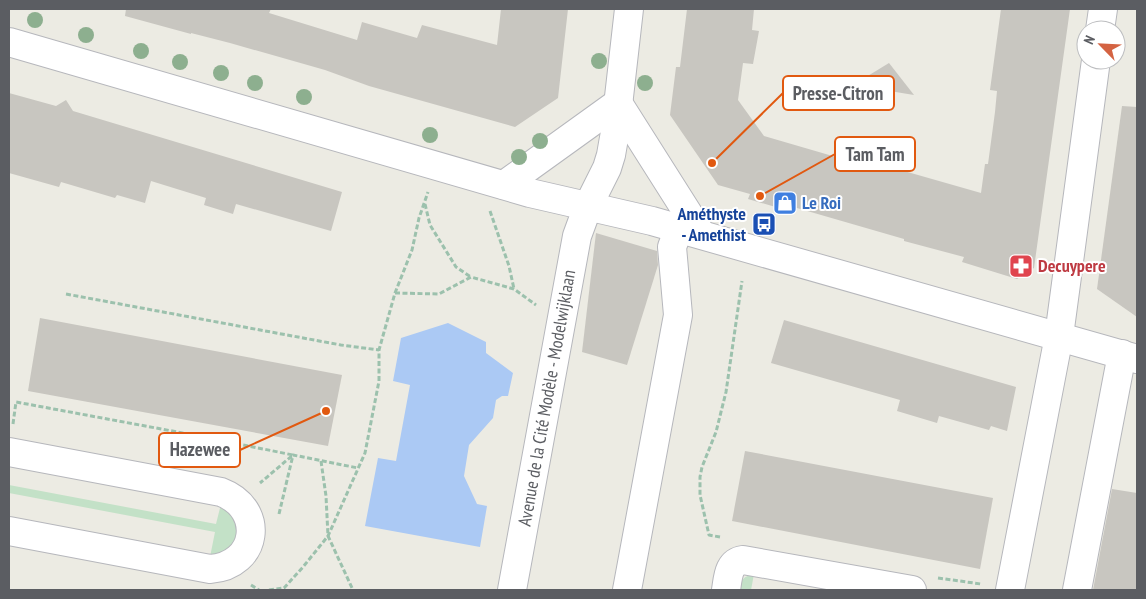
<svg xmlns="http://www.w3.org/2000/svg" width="1146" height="599" font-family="'PT Sans Narrow',sans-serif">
  <rect width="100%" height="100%" fill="#ecebe3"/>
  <g fill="#c3e1c7">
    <polygon points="9,485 216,524 221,504 231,510 239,528 231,550 210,557 215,532 9,493"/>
    <path d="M754,574L751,590H739C740,580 744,576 754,574Z"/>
  </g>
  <polygon fill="#abc9f4" points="448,323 486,342 486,353 513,373 508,396 502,396 496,400 493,418 469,445 464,476 477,504 487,506 480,547 365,526 378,458 396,461 410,385 393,381 401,338"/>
  <g fill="#c8c6c0">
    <polygon points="126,9 271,9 269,13 357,40 362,22 417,38 422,25 497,45 501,9 568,9 558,98 515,127 369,86 325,70 230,43 191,33 191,34 125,16"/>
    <polygon points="687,9 754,9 752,30 759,31 753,64 743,63 738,100 764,136 836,157 835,160 880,172 883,165 981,193 985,164 988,164 995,112 997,91 990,90 1001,9 1070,9 1034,268 1017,279 962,262 964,257 904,241 904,239 790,206 789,211 748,199 750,194 718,185 670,115 676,67 680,67"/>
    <polygon points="889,63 914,95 853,85"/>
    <polygon points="9,93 56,106 66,100 73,111 342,192 331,231 236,204 233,214 204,205 206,198 151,181 145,203 117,195 115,198 61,182 59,187 9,173"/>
    <polygon points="1122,106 1137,107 1137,317 1097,289"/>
    <polygon points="596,233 657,251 658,265 627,365 582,352"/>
    <polygon points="40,318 342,375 328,446 28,391"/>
    <polygon points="784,320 1016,387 1007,431 991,426 989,430 939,416 937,423 897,411 900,400 771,363"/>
    <polygon points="745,451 993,498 980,569 732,521"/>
    <polygon points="1112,489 1137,493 1137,590 1093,590"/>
  </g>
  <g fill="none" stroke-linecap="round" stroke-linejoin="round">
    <g stroke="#b6b7bc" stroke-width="30">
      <g id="minor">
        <polyline points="1100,30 1103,9"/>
        <polyline points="9,42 530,193 652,221 1137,359"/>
        <polyline points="504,185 618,103 701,234"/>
        <path d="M9,452L221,492C266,509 258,566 210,569L9,531"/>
        <polyline points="512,590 577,236 588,206 607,168 611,155 615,132 629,9"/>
        <polyline points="627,590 678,315 672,247 679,228"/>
        <path d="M726,590C728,578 728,562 743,560L912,590"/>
        <polyline points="1010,590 1059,336 1096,60"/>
        <polyline points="1077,590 1122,354"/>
      </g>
    </g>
    <g stroke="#9cc1ad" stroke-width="3" stroke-dasharray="5 2.5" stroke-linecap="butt">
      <polyline points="425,204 430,225 456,267 471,277"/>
      <polyline points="490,211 509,266 514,289"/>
      <polyline points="395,293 439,294 471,277 514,289 536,305"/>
      <polyline points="66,294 341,345 379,350"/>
      <polyline points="13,424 16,402 199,436"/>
      <polyline points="195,458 199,436 293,455 260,483"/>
      <polyline points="321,461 326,496 328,536 353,590"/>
      <polyline points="279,514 293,455 358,468"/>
      <polyline points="720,537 709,535 700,495 700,477 702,467 716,432 726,392 742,281"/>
      <polyline points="938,578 981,584"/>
      <polyline points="251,585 259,590"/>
      <polyline points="269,590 284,588 303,567 328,536 365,453 379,381 379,350 395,293 412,250 419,218 428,192"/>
    </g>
    <use href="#minor" stroke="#fff" stroke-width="28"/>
  </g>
  <g fill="#8daf8f">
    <circle cx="35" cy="20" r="8"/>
    <circle cx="86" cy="35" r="8"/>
    <circle cx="141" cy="51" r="8"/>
    <circle cx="599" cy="61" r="8"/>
    <circle cx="180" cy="62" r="8"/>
    <circle cx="221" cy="73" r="8"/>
    <circle cx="255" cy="83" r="8"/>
    <circle cx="645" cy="83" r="8"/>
    <circle cx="304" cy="97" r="8"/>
    <circle cx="430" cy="135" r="8"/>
    <circle cx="540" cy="141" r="8"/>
    <circle cx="519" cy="157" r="8"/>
  </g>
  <defs>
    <g id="shop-square" transform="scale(1.25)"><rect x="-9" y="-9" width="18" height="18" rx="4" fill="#3f7fe0" stroke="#fff"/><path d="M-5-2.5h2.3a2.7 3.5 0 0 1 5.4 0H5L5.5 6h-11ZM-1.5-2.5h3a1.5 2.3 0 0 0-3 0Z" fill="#fff"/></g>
    <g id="bus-square" transform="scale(1.25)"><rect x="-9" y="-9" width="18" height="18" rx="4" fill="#1a4fb4" stroke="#fff"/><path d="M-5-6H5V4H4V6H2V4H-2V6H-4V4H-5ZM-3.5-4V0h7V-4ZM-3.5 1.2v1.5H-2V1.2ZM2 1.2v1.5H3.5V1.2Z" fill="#fff"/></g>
    <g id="pharmacy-square" transform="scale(1.25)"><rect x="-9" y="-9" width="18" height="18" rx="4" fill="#e0444e" stroke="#fff"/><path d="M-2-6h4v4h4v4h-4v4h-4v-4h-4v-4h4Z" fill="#fff"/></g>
  </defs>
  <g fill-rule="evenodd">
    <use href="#shop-square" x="785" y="203"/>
    <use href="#bus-square" x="764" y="224"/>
    <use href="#pharmacy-square" x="1021" y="266"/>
  </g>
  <g text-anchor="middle" stroke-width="4" stroke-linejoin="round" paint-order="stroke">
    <g font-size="18" font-weight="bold" fill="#366cbe" stroke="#fff" text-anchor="start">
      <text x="802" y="209">Le Roi</text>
    </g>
    <g font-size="18" font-weight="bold" fill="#164399" stroke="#fff" text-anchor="end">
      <text x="746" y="220">Améthyste<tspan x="746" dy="21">- Amethist</tspan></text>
    </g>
    <g font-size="18" font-weight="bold" fill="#be3a42" stroke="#fff" text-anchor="start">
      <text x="1038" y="272">Decuypere</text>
    </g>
    <g font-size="18" fill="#5b5d62" stroke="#fff">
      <text transform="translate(547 398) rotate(-80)" y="6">Avenue de la Cité Modèle - Modelwijklaan</text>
    </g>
  </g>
  <path fill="none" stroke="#e15910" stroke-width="2" d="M712 163L783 93M760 196L835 154M326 411L240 450"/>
  <g fill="#e15910" stroke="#fff" stroke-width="2">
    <circle cx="712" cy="163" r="5"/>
    <circle cx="760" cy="196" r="5"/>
    <circle cx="326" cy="411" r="5"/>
  </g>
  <g fill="#fff" stroke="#e15910" stroke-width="2">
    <rect x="783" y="76" width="111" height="34" rx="5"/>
    <rect x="835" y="137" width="80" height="34" rx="5"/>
    <rect x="159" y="433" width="81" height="34" rx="5"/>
  </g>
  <g font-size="19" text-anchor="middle" font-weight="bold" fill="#5b5d62">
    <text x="838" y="100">Presse-Citron</text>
    <text x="875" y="161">Tam Tam</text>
    <text x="200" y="456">Hazewee</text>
  </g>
  <rect width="1146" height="599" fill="none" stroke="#5b5d62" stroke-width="20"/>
  <g transform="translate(1101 45) rotate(294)"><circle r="24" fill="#ffffff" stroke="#bdbec0"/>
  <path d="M0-4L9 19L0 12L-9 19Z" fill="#d46342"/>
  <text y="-8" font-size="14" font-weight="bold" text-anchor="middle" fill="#5b5d62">N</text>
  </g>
</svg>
